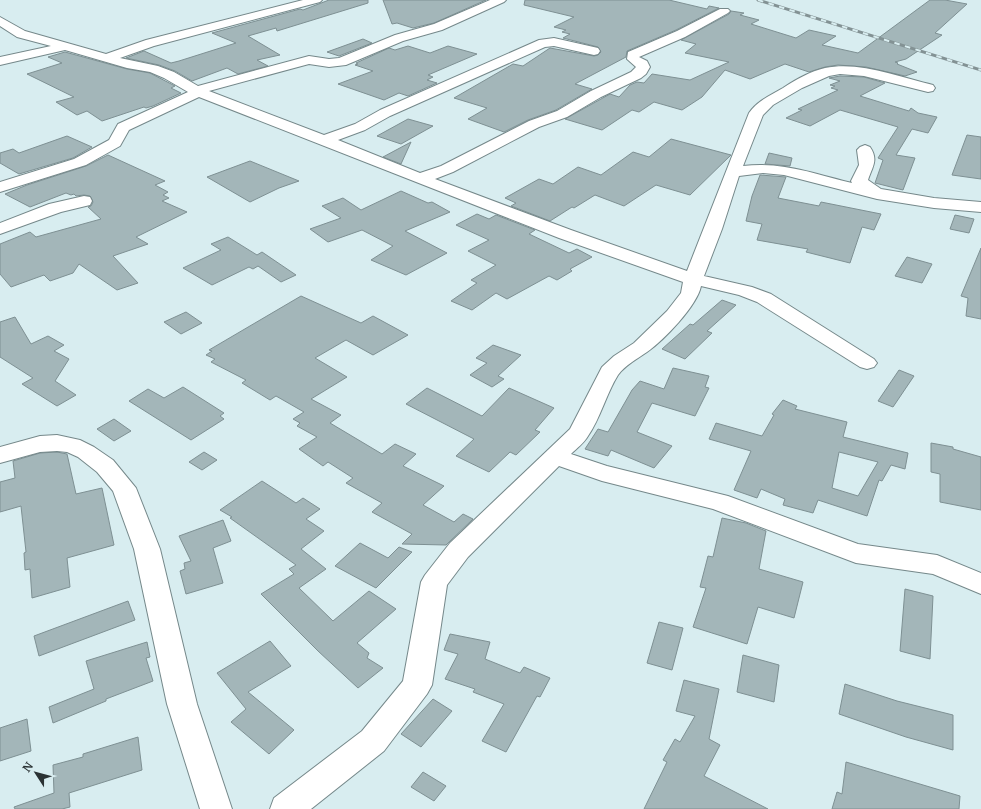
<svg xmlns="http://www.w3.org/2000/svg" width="981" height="809" font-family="Merriweather,serif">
  <rect width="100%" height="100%" fill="#d8edf0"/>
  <g fill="#a3b6b9" stroke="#7e9093" fill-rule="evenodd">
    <polygon points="329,0 368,0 368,3 277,31 276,28 248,36 280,55 257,60 268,66 238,74 227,68 192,81 175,71 159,65 126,58 144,51 171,63 179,61 236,43 212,33 300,9 303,10"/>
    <polygon points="383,0 486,0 434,23 413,28 397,23 392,24"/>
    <polygon points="525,0 669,0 707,9 709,6 719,8 676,30 627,51 626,57 575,84 592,89 556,110 528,120 504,132 468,119 487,108 454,98 513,64 523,66 550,48 594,56 598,55 601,52 598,47 563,38 570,34 562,32 566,30 554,27 574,17 524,5"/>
    <polygon points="930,0 945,0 967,4 935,33 942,35 906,59 895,62 898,63 897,64 917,72 905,76 866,67 838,65 825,67 809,72 785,64 750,79 725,70 702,97 682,110 654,102 639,112 632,110 602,130 565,119 610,94 619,97 630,85 637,82 644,83 652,74 690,80 729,62 685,53 696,44 681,40 729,14 731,11 744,13 740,15 759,20 751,24 796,38 809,30 836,36 822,45 858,53"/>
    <polygon points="363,39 372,43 339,56 327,52"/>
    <polygon points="408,46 430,53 448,46 477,54 428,75 433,77 427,80 437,83 408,96 399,93 384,100 338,84 373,71 355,65 358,64 356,63 389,48 395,50"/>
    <polygon points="65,52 127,69 150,73 175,86 171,88 181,93 153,106 146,108 144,107 102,121 87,111 77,115 56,102 74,97 27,74 62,63 48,57"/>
    <polygon points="840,76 864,77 885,83 860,96 909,111 911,108 918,113 937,117 928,133 912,129 896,155 915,158 903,190 875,183 883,160 878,158 898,127 840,110 810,126 786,118 802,110 798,109 838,90 831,88 835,86 830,85 840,81 829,78"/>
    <polygon points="408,119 433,126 401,144 377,136"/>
    <polygon points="967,135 981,137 981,179 952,175"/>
    <polygon points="67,136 92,147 73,158 19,174 0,163 0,153 13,149 19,153"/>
    <polygon points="671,139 731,155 690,195 656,185 624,206 595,195 574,208 572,207 550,221 511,206 516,203 505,198 539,179 553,184 578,167 601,175 633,152 649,157"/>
    <polygon points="411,142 401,164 383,157"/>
    <polygon points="769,153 792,158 790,166 765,164"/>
    <polygon points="108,155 165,181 155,185 168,192 163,195 169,198 162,201 187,212 136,237 148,244 113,256 138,283 117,290 79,264 73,273 50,281 44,275 11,287 0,274 0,244 30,232 36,237 101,219 88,207 91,206 93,202 90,196 84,195 76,196 74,194 71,195 66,193 30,207 5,194 27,185 86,166"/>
    <polygon points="250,161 299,181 279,188 250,202 207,177"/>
    <polygon points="760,175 786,177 778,198 819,206 821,202 881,214 874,230 862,227 850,263 806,252 808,249 757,240 762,224 746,221 752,196"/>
    <polygon points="401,191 428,203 432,202 450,212 405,231 447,253 406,275 371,260 393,246 362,230 328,242 310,229 341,218 322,206 343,198 361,210"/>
    <polygon points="477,214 489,219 496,215 535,230 529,234 569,253 577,249 592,257 570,269 572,271 557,280 549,276 507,299 496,293 472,310 451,301 477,283 471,280 496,265 468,251 489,240 456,225"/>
    <polygon points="955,215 974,219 969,233 950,229"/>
    <polygon points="228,237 257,255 262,252 296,275 281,282 258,266 253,269 249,267 212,285 183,268 221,250 211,244"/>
    <polygon points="981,248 981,319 966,316 968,298 961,296"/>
    <polygon points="907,257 932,264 922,283 895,276"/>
    <polygon points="301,296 361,323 373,316 408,335 373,355 346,340 315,358 347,377 311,399 341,415 330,423 382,454 395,444 416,454 403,466 444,486 423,505 454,522 463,514 473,519 446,545 402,544 412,534 372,512 382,503 346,483 353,478 328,462 323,466 299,449 317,437 297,426 300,423 293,419 304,412 276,396 270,400 242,383 246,380 211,362 215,359 206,355 212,351 209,350"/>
    <polygon points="722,300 736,305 707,331 712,333 685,359 662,349 690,324 693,325"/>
    <polygon points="186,312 202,323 181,334 164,322"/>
    <polygon points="15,317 31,344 48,336 64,345 54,351 69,359 55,381 76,395 57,406 22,384 33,378 0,357 0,322"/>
    <polygon points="493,345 521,355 498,376 504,379 492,387 470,375 487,363 476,358"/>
    <polygon points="673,368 709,376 705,387 709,388 695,416 652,403 637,432 672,446 654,468 611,450 608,456 585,449 598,429 608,432 632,390 640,381 664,389"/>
    <polygon points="899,370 914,376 893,407 878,401"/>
    <polygon points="183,387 224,413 220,416 224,419 191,440 129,401 148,389 164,398"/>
    <polygon points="427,388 482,416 509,388 554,408 535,430 540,432 516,455 510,452 489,472 456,456 474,439 406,404"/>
    <path d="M783,400L797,406L795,409L847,422L843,437L908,453L905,469L891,465L882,481L879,480L867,516L818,500L813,513L783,505L785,499L761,489L757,498L734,490L751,451L709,439L716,423L762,436L774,415L772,414ZM839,452L878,462L858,496L832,488Z"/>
    <polygon points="114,419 131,431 114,441 97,429"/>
    <polygon points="931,443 953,447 953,449 981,457 981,510 940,502 940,474 931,472"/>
    <polygon points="57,452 67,454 76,494 102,488 114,545 67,558 70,587 32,598 30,569 25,570 24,553 26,552 21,506 0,512 0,482 15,478 13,461 40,453"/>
    <polygon points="204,452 217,460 202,470 189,462"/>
    <polygon points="262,481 296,503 303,498 320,509 306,519 324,531 301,549 326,569 299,588 333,621 369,591 396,609 357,643 369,653 367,658 383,668 358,688 318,651 261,594 294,574 289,569 296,565 230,518 232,517 220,510"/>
    <polygon points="722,518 746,523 766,531 759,569 803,582 794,618 758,607 747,644 693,627 706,588 700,587 708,556 713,557"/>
    <polygon points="223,520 231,541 213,548 223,583 186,594 180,571 185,569 184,563 191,561 179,536"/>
    <polygon points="360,543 388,558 399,547 412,552 376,588 335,566"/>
    <polygon points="905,589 933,596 930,659 900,651"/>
    <polygon points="128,601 135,620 39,656 34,636"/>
    <polygon points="659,622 683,628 672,670 647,663"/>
    <polygon points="450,634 490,642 485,659 520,673 524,667 550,678 540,697 537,696 506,752 482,741 504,704 473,692 475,689 445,679 458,654 444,650"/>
    <polygon points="270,641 291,666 248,692 294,730 269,754 231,722 246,709 217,673"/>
    <polygon points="147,642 150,657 146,658 153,681 106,699 106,701 53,723 49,707 94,689 86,661"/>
    <polygon points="743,655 779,665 774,702 737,692"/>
    <polygon points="684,680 719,689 709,739 720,745 704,776 768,809 644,809 667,762 663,760 675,739 680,742 695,716 676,711"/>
    <polygon points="845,684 897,701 953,715 953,750 906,737 839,714"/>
    <polygon points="433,699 452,711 421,747 401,734"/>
    <polygon points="27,719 31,751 0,761 0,728"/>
    <polygon points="138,737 142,770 69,793 70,807 62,809 15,809 14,807 54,793 53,765 83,757 83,754"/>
    <polygon points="846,762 960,796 959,809 832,809 837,792 842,794"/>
    <polygon points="423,772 446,786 434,801 411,787"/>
  </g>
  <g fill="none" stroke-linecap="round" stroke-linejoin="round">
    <g stroke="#75888a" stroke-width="2">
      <g id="minor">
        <path d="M303,0H322L320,2L154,46L120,58L158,66L174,72L198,86L309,56L329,59L339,58L395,35L434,24L490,0H506L504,2L442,30L403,41L346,65L329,67L309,64L209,91L324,135L355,124L380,110L539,40L554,38L598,48L600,51L598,54L594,55L554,46L545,47L390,116L365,130L338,140L420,173L441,166L529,121L557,111L591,91L631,72L636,67L627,59L628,52L677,31L720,9H728L730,11L728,13L685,37L639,57L647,61L650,67L646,74L641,78L601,97L567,117L539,127L453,172L435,179L571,230L687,271L749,113C757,101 771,95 783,88C795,80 811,71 825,68C860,61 899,77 933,85L935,88L933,91L928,92L864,76L840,74L829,76L802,88L773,105L763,115L743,166C782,161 815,174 852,183L851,181L859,165L857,150L860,147L865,145L870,147C879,160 872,167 868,180L881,189L887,190L934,198L981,202V212L934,208L877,199L784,175L763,173L739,176L722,229L704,276L752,287L771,294L874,359L877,363L874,367L867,369L860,367L757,302L739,295L701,286C697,306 663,341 647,352C637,359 625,365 618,375C606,394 601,417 588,436C584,443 577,448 571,454L607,466L728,496L858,544L937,555L981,573V594L933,574L856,563L713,509L602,481L559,466L468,557L447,585L432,685L427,694L384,751L311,809H270L274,798L362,731L403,681L421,582L425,575L450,543L570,429L602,367L614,356L634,343L667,311L681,293L683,282L559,238L199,97L129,130L120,146L86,165L0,192V182L74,159L109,140L118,124L188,92L164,78L150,72L127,68L65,50L0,65V57L51,46L17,37L0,26V17L25,31L106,54L146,40Z"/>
        <polygon points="84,196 90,197 92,201 90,205 61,212 0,234 0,223 49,204"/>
        <polygon points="57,435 80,440 94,447 113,460 136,488 160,549 197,704 232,809 200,809 167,704 134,549 113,491 97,472 78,457 67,452 57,451 40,452 0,463 0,447 40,436"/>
      </g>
    </g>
    <use href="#minor" fill="#fff" fill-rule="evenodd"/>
    <g stroke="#839294" stroke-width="3">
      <polyline id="rail" points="758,0 981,70"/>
    </g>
    <use href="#rail" stroke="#d8edf0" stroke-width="2" stroke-dasharray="5.5" stroke-linecap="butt"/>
  </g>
  <g transform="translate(36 773) rotate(306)" stroke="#d8edf0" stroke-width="3" paint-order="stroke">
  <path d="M0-3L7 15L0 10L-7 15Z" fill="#2a3233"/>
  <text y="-6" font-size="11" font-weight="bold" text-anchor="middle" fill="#2a3233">N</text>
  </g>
</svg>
